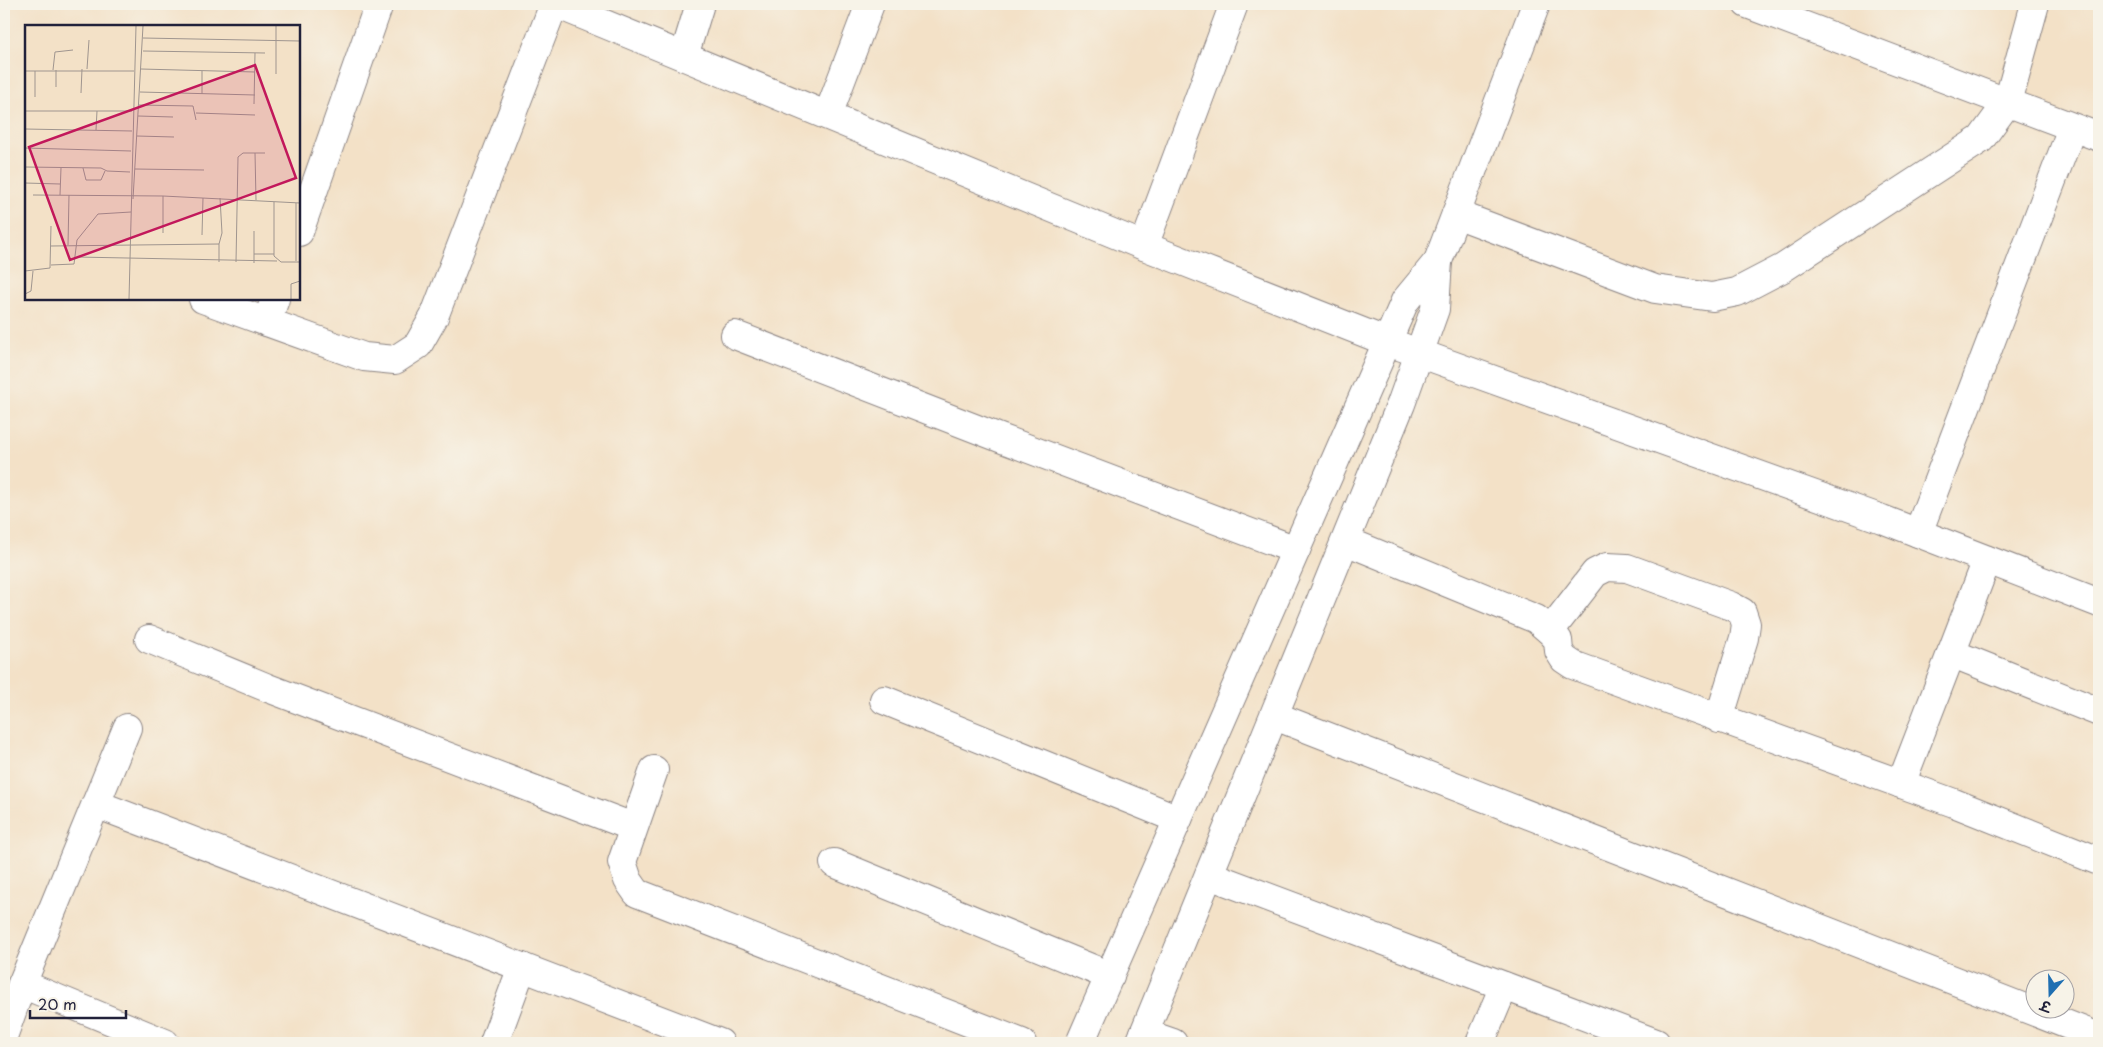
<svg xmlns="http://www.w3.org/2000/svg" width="2103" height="1047" font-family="'Playpen Sans','Playpen Sans Deva',sans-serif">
  <rect width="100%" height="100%" fill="#f7f3e8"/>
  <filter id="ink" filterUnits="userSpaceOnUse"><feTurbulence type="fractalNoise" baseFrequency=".02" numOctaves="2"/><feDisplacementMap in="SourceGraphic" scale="10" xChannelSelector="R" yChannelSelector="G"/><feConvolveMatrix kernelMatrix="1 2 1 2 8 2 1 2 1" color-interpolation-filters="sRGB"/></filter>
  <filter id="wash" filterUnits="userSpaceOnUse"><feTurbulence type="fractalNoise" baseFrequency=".0096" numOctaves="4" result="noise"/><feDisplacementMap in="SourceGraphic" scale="20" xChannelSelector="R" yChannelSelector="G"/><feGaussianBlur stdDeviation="1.12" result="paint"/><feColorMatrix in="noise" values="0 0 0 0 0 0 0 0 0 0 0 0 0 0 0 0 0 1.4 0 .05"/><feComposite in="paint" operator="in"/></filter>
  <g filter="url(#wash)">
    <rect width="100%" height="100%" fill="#f3e1c7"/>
  </g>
  <g filter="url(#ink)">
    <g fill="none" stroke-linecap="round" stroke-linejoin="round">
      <g stroke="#8a8281" stroke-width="30">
        <g id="street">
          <polyline points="556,4 1144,246 1388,342 1882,519 2099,603"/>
          <polyline points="1747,4 2099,137"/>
          <polyline points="684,56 700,4"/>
          <polyline points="828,115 870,4"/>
          <polyline points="1456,214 1655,289 1712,297 1737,292 1783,268 1981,139 2008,102 2035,4"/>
          <polyline points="299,232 379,4"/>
          <polyline points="1144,246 1234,4"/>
          <polyline points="203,299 364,357 395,360 418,345 434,317 554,4"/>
          <polyline points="267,322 275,299"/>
          <polyline points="735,335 1000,438 1296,550"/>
          <polyline points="1918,533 2072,128"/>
          <polyline points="1346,541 1536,619 1550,631 1558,640 1559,651 1564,659 1573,665 1954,803 2099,861"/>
          <polyline points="1550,631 1595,573 1607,567 1627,568 1731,606 1742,612 1746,624 1744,638 1719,719"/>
          <polyline points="149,639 268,688 633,827"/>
          <polyline points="1951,653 2099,712"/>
          <polyline points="884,700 1178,819"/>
          <polyline points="1275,716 2099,1037"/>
          <polyline points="654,770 622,862 628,880 637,893 1022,1043"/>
          <polyline points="1901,784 1987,560"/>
          <polyline points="96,804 720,1043"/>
          <polyline points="834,863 1110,976"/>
          <polyline points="1209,875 1656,1043"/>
          <polyline points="22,984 165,1043"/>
          <polyline points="1144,1033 1173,1043"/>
          <polyline points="4,1034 22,984 127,728"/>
          <polyline points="494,1043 522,967"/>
          <polyline points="1480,1043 1504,986"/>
        </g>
      </g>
      <g stroke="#8a8281" stroke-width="30">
        <g id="secondary">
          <polyline points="1080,1043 1405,301 1438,261 1536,4"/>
          <polyline points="1140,1043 1401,404 1435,309 1438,261"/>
        </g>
      </g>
      <use href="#street" stroke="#fff" stroke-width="28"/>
      <use href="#secondary" stroke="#fff" stroke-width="28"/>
    </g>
  </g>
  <g transform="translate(25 25)">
    <rect width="275" height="275" fill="#f3e1c7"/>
    <path fill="none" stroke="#9f958f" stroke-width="1" d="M251,1V49M118,13L275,16M118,26L240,28M62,44L64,15M116,44L230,47M28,45L30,27L48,25M31,45V62M0,46H109M10,46V72M177,46V69M115,67L230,70M56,68L57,44M229,79L230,28M114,80L168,81L171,95M0,86H107M171,88L230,90M113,91L148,92M0,104L107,106M71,105L72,86M112,111L149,112M0,123L106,126M230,128L231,175M0,142L76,143L82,146L105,147M58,143L61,155H76L80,146M110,144L179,145M0,158L35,159M8,170L138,171L275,178M35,170L36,143M108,174L118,1M249,177V231L256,237H275M271,178V236M229,206V238M138,208V171M177,210L178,173M194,219V237M43,220L44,170M26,221L194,219L197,208L195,173M229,229H249M52,232L252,236M211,237L213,132L218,128H240M26,240L49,239L52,215L73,189L106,187M0,246L25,243L26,201M0,269L6,266L8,246M104,274L111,1M266,274V259L275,256"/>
    <path fill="#c2185b" fill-opacity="0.15" stroke="#c2185b" stroke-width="2.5" d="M230,40L271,153L45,235L4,122Z"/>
    <rect width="275" height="275" fill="none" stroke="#22223b" stroke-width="2.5"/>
  </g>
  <rect width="2103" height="1047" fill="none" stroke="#f7f3e8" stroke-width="20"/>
  <g transform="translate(2050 994) rotate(200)"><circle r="24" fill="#f7f3e8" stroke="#a29fa3"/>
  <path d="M0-4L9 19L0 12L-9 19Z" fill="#1f6fb2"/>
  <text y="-8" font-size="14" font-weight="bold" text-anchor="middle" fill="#22223b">उ</text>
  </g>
  <path d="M30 1010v8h96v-8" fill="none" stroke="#22223b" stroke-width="2.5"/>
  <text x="38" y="1010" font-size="15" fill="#22223b" stroke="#f7f3e8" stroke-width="4" paint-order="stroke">20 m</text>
</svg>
